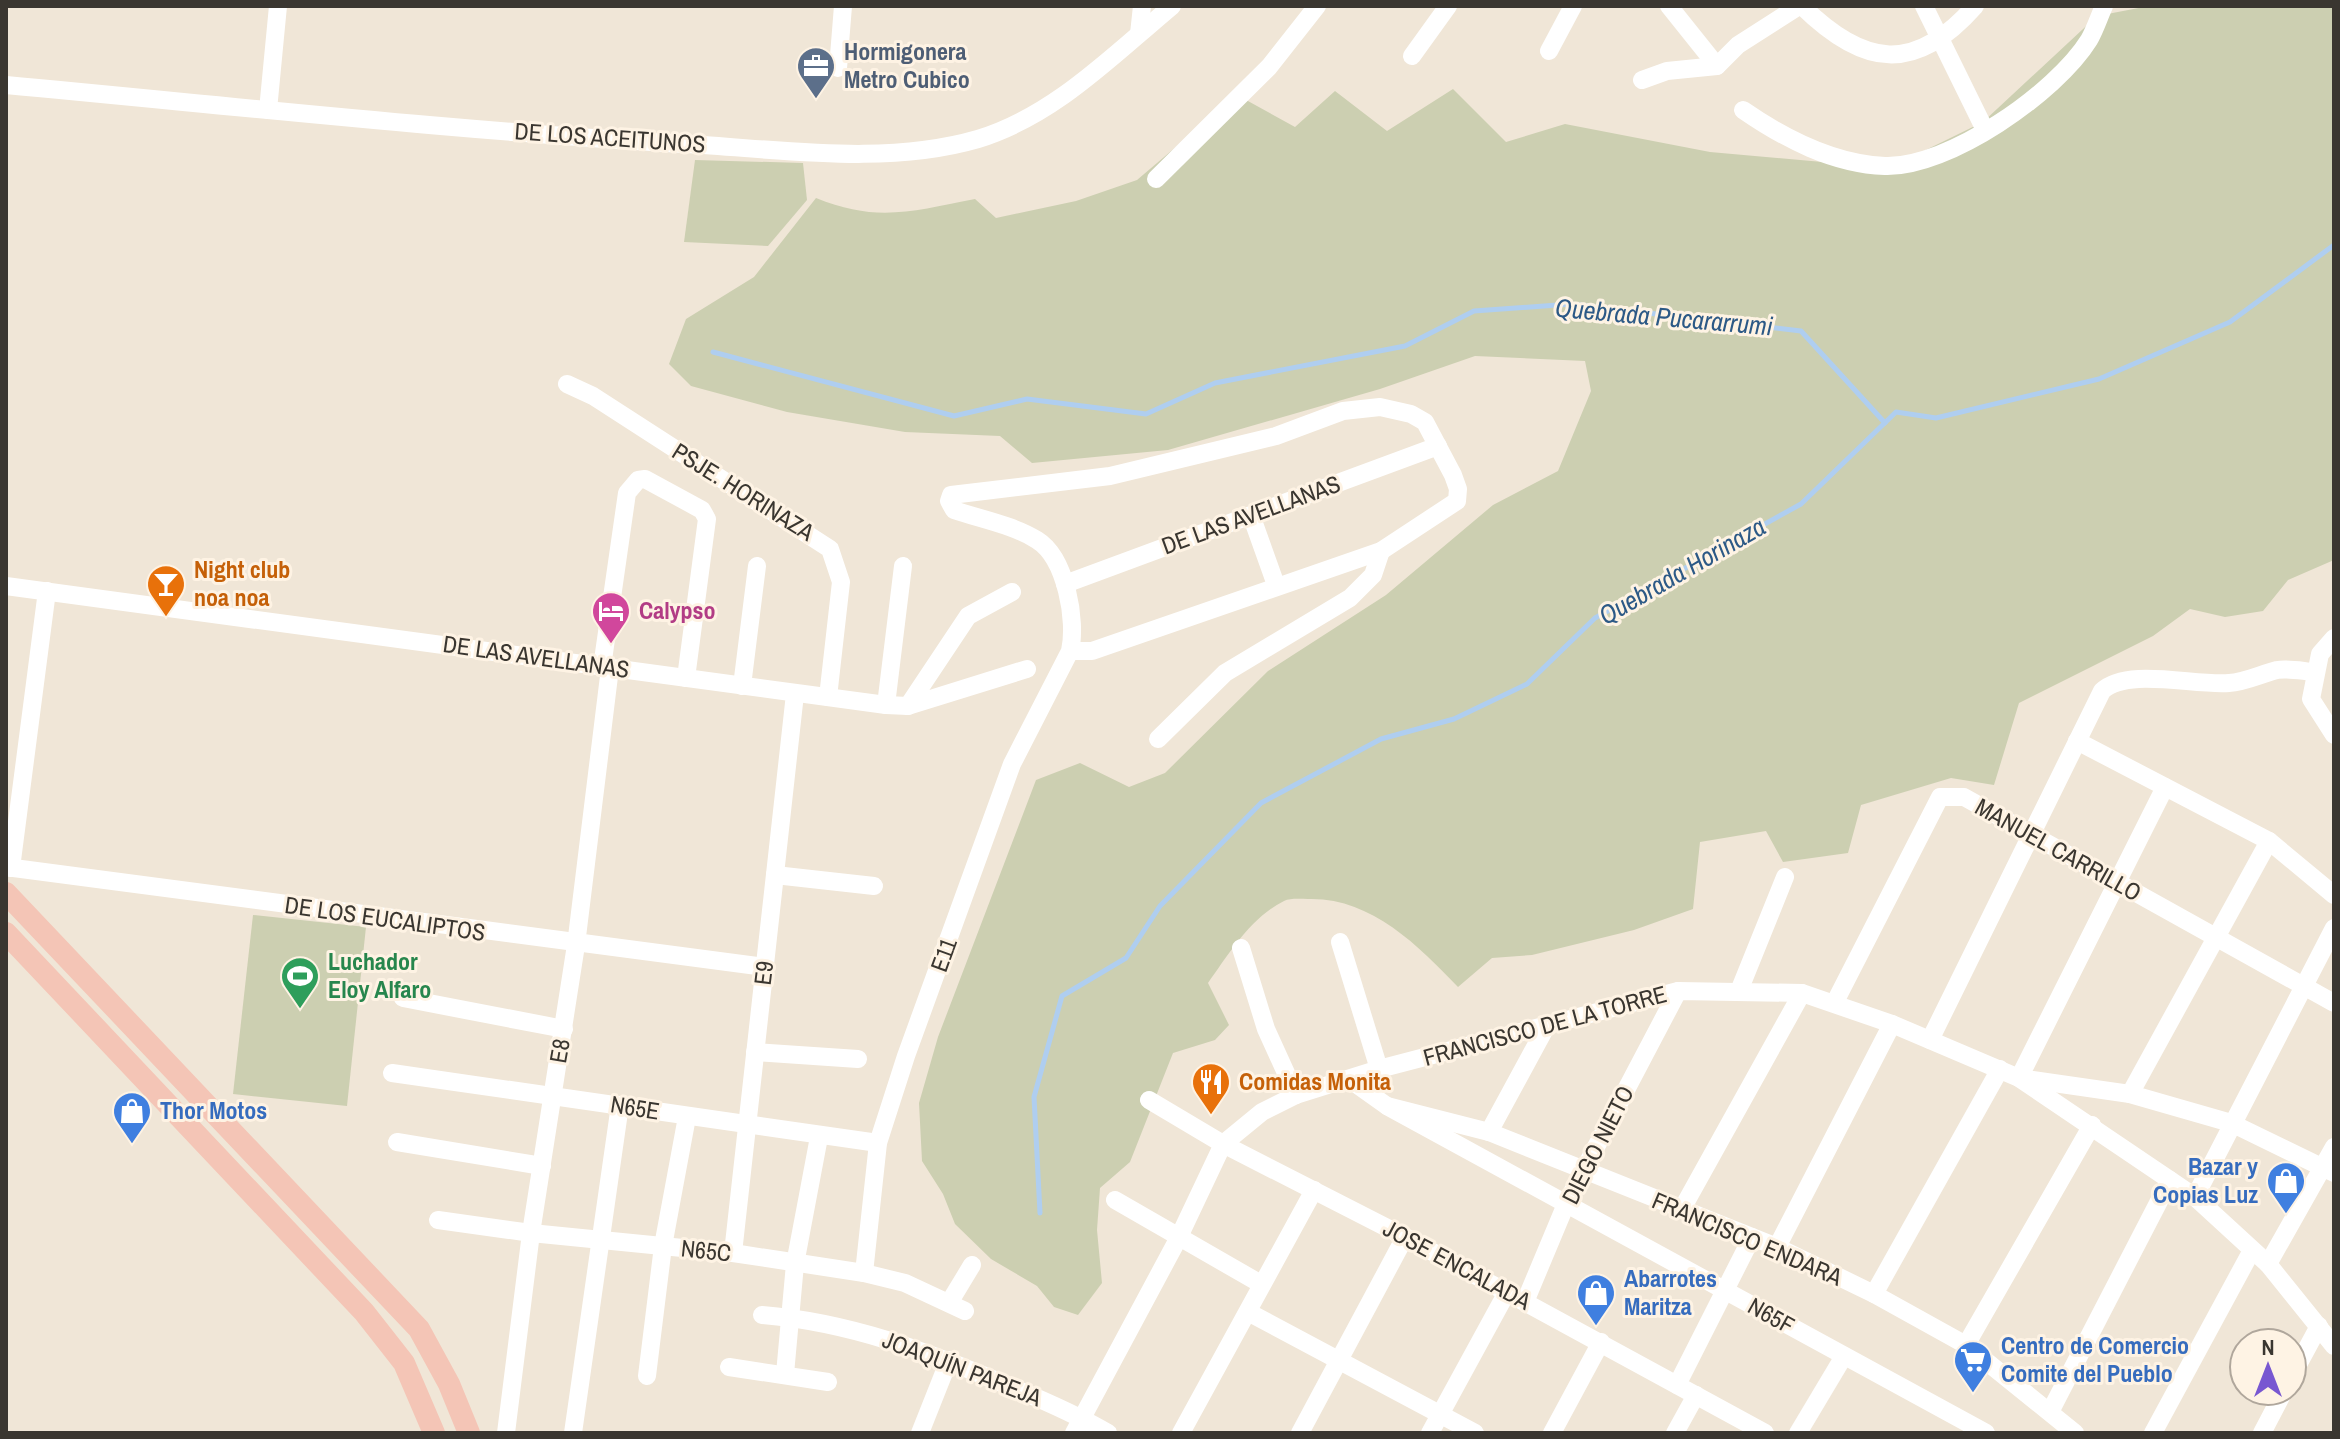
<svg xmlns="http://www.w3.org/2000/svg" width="2340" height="1439" font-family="'Archivo Narrow',sans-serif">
  <rect width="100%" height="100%" fill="#f0e6d7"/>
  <g fill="#cccfb1">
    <path d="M2149,6H2334V560L2288,580L2263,611L2225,617L2190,609L2153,636L2019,703L1994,785L1951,778L1861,805L1848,853L1783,862L1766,831L1700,842L1693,909L1634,930L1532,955L1492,958L1458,987C1418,945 1370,897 1308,899C1300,899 1290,898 1284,901C1250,918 1229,954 1208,983L1229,1025L1215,1040L1173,1053L1130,1162L1100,1188L1097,1230L1102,1283L1078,1315L1054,1307L1037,1286L991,1259L955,1224L943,1194L922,1161L919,1103L938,1037L1036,780L1080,763L1129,787L1165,773L1268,671L1386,595L1493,505L1558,471L1591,391L1585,361L1475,356L1380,389L1168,450L1032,463L1000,436L905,432L787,412L691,386L669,364L686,319L754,277L816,198C877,223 913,211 975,199L996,218L1076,201L1137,180L1237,95L1295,127L1335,91L1387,131L1453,89L1506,142L1565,124L1710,152L1889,168L1983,122L2097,16Z"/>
    <polygon points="695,160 803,163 807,200 768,246 684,242"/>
    <polygon points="253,915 366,927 347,1106 233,1094"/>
  </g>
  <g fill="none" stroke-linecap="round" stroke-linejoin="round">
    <g stroke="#afcef0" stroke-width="5">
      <polyline points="713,352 954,416 1027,399 1146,414 1215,383 1405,346 1474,311 1571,304 1801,331 1885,423"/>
      <polyline points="1040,1213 1034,1097 1062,996 1126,958 1160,906 1261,803 1381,739 1454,719 1527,684 1595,618 1801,504 1896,412 1936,418 2099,379 2230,322 2334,245"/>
    </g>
    <g stroke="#fff" stroke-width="18">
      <polyline points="1669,6 1717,66"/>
      <path d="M1802,6C1864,67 1915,74 1975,6"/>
      <polyline points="1924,6 1985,130"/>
      <polyline points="1139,34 1142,6"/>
      <polyline points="1549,51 1573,6"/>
      <polyline points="1412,56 1448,6"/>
      <polyline points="838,68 843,6"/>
      <polyline points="1642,80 1667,71 1717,66 1738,45 1799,6"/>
      <path d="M6,85C233,106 459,131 686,144C780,149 885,166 978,139C1054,116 1112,56 1172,6"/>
      <polyline points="268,110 278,6"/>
      <path d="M1743,110C1785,139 1833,164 1885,166C1948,168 2056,93 2089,40C2095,30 2099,17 2104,6"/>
      <polyline points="1156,179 1269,67 1317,6"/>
      <polyline points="567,384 593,396 830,549 841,582 828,697"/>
      <polyline points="1251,515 1276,585"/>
      <polyline points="1065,584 1438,446"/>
      <polyline points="6,586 886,705 908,706 1027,669"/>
      <polyline points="2334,638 2320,654 2311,699 2334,735"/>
      <polyline points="602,667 627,493 638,480 645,479 702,510 707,519 686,678"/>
      <polyline points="742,686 757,566"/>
      <polyline points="886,705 903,566"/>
      <polyline points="908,706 968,616 1012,592"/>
      <polyline points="1158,739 1225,673 1350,598 1373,575 1381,551"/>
      <polyline points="2077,741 2269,841 2334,895"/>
      <polyline points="2165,787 2019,1078 2130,1094 2231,1123 2334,1173"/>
      <polyline points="6,867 765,967"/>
      <polyline points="11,868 47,591"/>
      <polyline points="775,875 874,886"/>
      <polyline points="1340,942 1379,1069"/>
      <polyline points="1241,948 1266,1029 1296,1095"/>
      <polyline points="1739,991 1785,877"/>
      <polyline points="403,998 564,1029"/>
      <polyline points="1835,1002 1940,797 1964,797 2334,1003"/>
      <path d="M1930,1040L2102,691C2127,667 2194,686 2229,683C2245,682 2261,674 2277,670C2288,668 2302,671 2314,672"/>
      <polyline points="755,1052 858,1059"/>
      <polyline points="392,1073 878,1143"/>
      <polyline points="1349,1079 1387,1106 1986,1433"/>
      <polyline points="2130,1094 2269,841"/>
      <polyline points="1149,1100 1223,1144 1405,1237 1765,1433"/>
      <polyline points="1387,1106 1489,1132 1777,1247 1874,1294 1966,1345 2075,1433"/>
      <polyline points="1489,1132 1546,1027"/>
      <polyline points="397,1142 542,1166"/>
      <polyline points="2195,1197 2334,928"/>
      <polyline points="1115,1200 1261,1284"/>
      <polyline points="1682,1209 1802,993"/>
      <polyline points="438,1220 531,1233 733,1253 864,1273 905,1283 965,1311"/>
      <polyline points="1777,1247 1892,1024"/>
      <polyline points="733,1253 795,694"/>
      <polyline points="2268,1264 2334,1147"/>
      <path d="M864,1273L878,1143L906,1056L1012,764L1070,651C1077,621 1066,558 1037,540C1013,525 980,519 954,510L949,501L951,495L1110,476L1276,436L1343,411L1380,407L1411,414L1425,422L1453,475L1458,489L1457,501L1381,551L1092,651H1070"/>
      <polyline points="1874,1294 2000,1069"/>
      <polyline points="1525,1302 1566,1204 1678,991"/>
      <polyline points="949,1303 972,1265"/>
      <polyline points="1248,1312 1475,1433"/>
      <path d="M762,1315C849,1322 929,1352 1009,1386C1043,1400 1076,1414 1108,1433"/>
      <polyline points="1966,1345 2092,1125"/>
      <polyline points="729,1367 828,1382"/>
      <polyline points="785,1374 795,1264 819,1137"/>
      <polyline points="647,1376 663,1246 687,1117"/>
      <polyline points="2292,1376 2319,1326"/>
      <polyline points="1677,1385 1752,1237"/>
      <polyline points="2051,1410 2170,1180"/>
      <polyline points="506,1433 531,1233 576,945 610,668"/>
      <polyline points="573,1433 620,1105"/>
      <polyline points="920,1433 949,1360"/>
      <polyline points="1074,1433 1178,1239 1223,1144 1262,1112 1296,1095 1379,1069 1678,991 1802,993 1892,1024 2019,1078 2195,1197 2268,1264 2334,1346"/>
      <polyline points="1181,1433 1314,1190"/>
      <polyline points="1300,1433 1405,1237"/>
      <polyline points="1430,1433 1507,1292"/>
      <polyline points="1552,1433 1601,1342"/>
      <polyline points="1675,1433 1696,1395"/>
      <polyline points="1798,1433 1844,1356"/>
      <polyline points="2153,1433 2251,1252"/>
      <polyline points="2262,1433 2284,1391"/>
    </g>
    <g stroke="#f4c5b6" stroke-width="22">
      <polyline points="6,893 419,1329 449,1384 469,1433"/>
      <polyline points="6,933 364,1312 404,1363 434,1433"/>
    </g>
  </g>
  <defs>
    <g id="office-pin" transform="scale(2)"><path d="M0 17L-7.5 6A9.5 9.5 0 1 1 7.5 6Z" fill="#5c6f8a" stroke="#fef3e4"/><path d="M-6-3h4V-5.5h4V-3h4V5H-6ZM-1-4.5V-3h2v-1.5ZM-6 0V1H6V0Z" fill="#fff"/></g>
    <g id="bar-pin" transform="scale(2)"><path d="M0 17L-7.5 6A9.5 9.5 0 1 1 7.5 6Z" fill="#e8710a" stroke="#fef3e4"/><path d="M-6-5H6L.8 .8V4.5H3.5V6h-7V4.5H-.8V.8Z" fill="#fff"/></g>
    <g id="hotel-pin" transform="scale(2)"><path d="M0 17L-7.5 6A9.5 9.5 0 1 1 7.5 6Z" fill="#d1479c" stroke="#fef3e4"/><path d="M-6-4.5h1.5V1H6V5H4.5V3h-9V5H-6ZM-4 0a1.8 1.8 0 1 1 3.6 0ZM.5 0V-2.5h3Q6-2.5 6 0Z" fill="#fff"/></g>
    <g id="stadium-pin" transform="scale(2)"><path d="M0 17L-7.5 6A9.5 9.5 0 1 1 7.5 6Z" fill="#2e9e5b" stroke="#fef3e4"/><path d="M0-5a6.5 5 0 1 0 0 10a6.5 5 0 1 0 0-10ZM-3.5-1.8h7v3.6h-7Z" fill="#fff"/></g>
    <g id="restaurant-pin" transform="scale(2)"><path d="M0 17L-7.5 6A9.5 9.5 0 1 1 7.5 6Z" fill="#e8710a" stroke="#fef3e4"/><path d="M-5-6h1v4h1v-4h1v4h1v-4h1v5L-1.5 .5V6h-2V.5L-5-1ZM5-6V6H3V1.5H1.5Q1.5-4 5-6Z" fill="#fff"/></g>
    <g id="shop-pin" transform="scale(2)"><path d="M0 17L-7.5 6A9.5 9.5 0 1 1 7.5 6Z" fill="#3f7fe0" stroke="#fef3e4"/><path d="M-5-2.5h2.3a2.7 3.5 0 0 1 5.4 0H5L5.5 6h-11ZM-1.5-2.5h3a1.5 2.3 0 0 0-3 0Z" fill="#fff"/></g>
    <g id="supermarket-pin" transform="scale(2)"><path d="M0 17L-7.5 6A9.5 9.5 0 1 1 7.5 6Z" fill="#3f7fe0" stroke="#fef3e4"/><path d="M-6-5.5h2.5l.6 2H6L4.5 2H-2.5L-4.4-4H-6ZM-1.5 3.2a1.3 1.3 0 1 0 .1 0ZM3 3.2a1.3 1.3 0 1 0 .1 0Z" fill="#fff"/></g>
  </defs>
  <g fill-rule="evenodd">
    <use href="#office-pin" x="816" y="66"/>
    <use href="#bar-pin" x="166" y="584"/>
    <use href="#hotel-pin" x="611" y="611"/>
    <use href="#stadium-pin" x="300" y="976"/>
    <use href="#restaurant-pin" x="1211" y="1082"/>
    <use href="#shop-pin" x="132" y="1111"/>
    <use href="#shop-pin" x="2286" y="1181"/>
    <use href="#shop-pin" x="1596" y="1293"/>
    <use href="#supermarket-pin" x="1973" y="1360"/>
  </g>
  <g text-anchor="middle" stroke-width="6" stroke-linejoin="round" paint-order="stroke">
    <g font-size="24" font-weight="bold" fill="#4e5e75" stroke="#fef3e4" text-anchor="start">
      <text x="844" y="60">Hormigonera<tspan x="844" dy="28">Metro Cubico</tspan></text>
    </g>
    <g font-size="24" fill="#3a3630" stroke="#fef3e4">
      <text transform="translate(610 138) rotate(4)" y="8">DE LOS ACEITUNOS</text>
      <text transform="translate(743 492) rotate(32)" y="8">PSJE. HORINAZA</text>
      <text transform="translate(1251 515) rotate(-20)" y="8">DE LAS AVELLANAS</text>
      <text transform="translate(536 657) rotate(8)" y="8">DE LAS AVELLANAS</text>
      <text transform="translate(2058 850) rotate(29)" y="8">MANUEL CARRILLO</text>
      <text transform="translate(385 919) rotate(8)" y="8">DE LOS EUCALIPTOS</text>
      <text transform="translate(944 955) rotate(-70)" y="8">E11</text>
      <text transform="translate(764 973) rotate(-83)" y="8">E9</text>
      <text transform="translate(1545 1026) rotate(-15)" y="8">FRANCISCO DE LA TORRE</text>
      <text transform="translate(560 1051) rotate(-80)" y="8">E8</text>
      <text transform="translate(635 1108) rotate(9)" y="8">N65E</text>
      <text transform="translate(1598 1145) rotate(-63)" y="8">DIEGO NIETO</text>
      <text transform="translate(1747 1239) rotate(23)" y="8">FRANCISCO ENDARA</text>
      <text transform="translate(706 1251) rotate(6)" y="8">N65C</text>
      <text transform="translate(1457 1265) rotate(28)" y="8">JOSE ENCALADA</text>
      <text transform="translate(1771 1316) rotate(29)" y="8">N65F</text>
      <text transform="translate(962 1369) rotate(21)" y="8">JOAQUÍN PAREJA</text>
    </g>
    <g font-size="24" font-weight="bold" fill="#c56008" stroke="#fef3e4" text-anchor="start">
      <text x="194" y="578">Night club<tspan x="194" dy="28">noa noa</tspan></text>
      <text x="1239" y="1090">Comidas Monita</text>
    </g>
    <g font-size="24" font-weight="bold" fill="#b23c85" stroke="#fef3e4" text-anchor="start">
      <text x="639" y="619">Calypso</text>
    </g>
    <g font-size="24" font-weight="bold" fill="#27864d" stroke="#fef3e4" text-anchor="start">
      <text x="328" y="970">Luchador<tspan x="328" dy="28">Eloy Alfaro</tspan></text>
    </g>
    <g font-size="24" font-weight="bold" fill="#366cbe" stroke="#fef3e4" text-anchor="start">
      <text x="160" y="1119">Thor Motos</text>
      <text x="2258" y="1175" text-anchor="end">Bazar y<tspan x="2258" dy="28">Copias Luz</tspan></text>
      <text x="1624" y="1287">Abarrotes<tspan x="1624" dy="28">Maritza</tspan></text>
      <text x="2001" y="1354">Centro de Comercio<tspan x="2001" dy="28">Comite del Pueblo</tspan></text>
    </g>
    <g font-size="26" font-style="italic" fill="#2c5986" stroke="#fef3e4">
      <text transform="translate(1664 317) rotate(5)" y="9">Quebrada Pucararrumi</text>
      <text transform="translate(1682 571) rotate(-30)" y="9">Quebrada Horinaza</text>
    </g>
  </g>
  <rect width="2340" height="1439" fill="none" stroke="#3a3630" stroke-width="16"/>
  <g transform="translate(2268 1367)"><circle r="38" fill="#fef3e4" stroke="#b0a79c" stroke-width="2"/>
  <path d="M0-6L14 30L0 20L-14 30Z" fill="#7857d1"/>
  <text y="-12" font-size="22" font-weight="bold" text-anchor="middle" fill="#3a3630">N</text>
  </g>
</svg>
